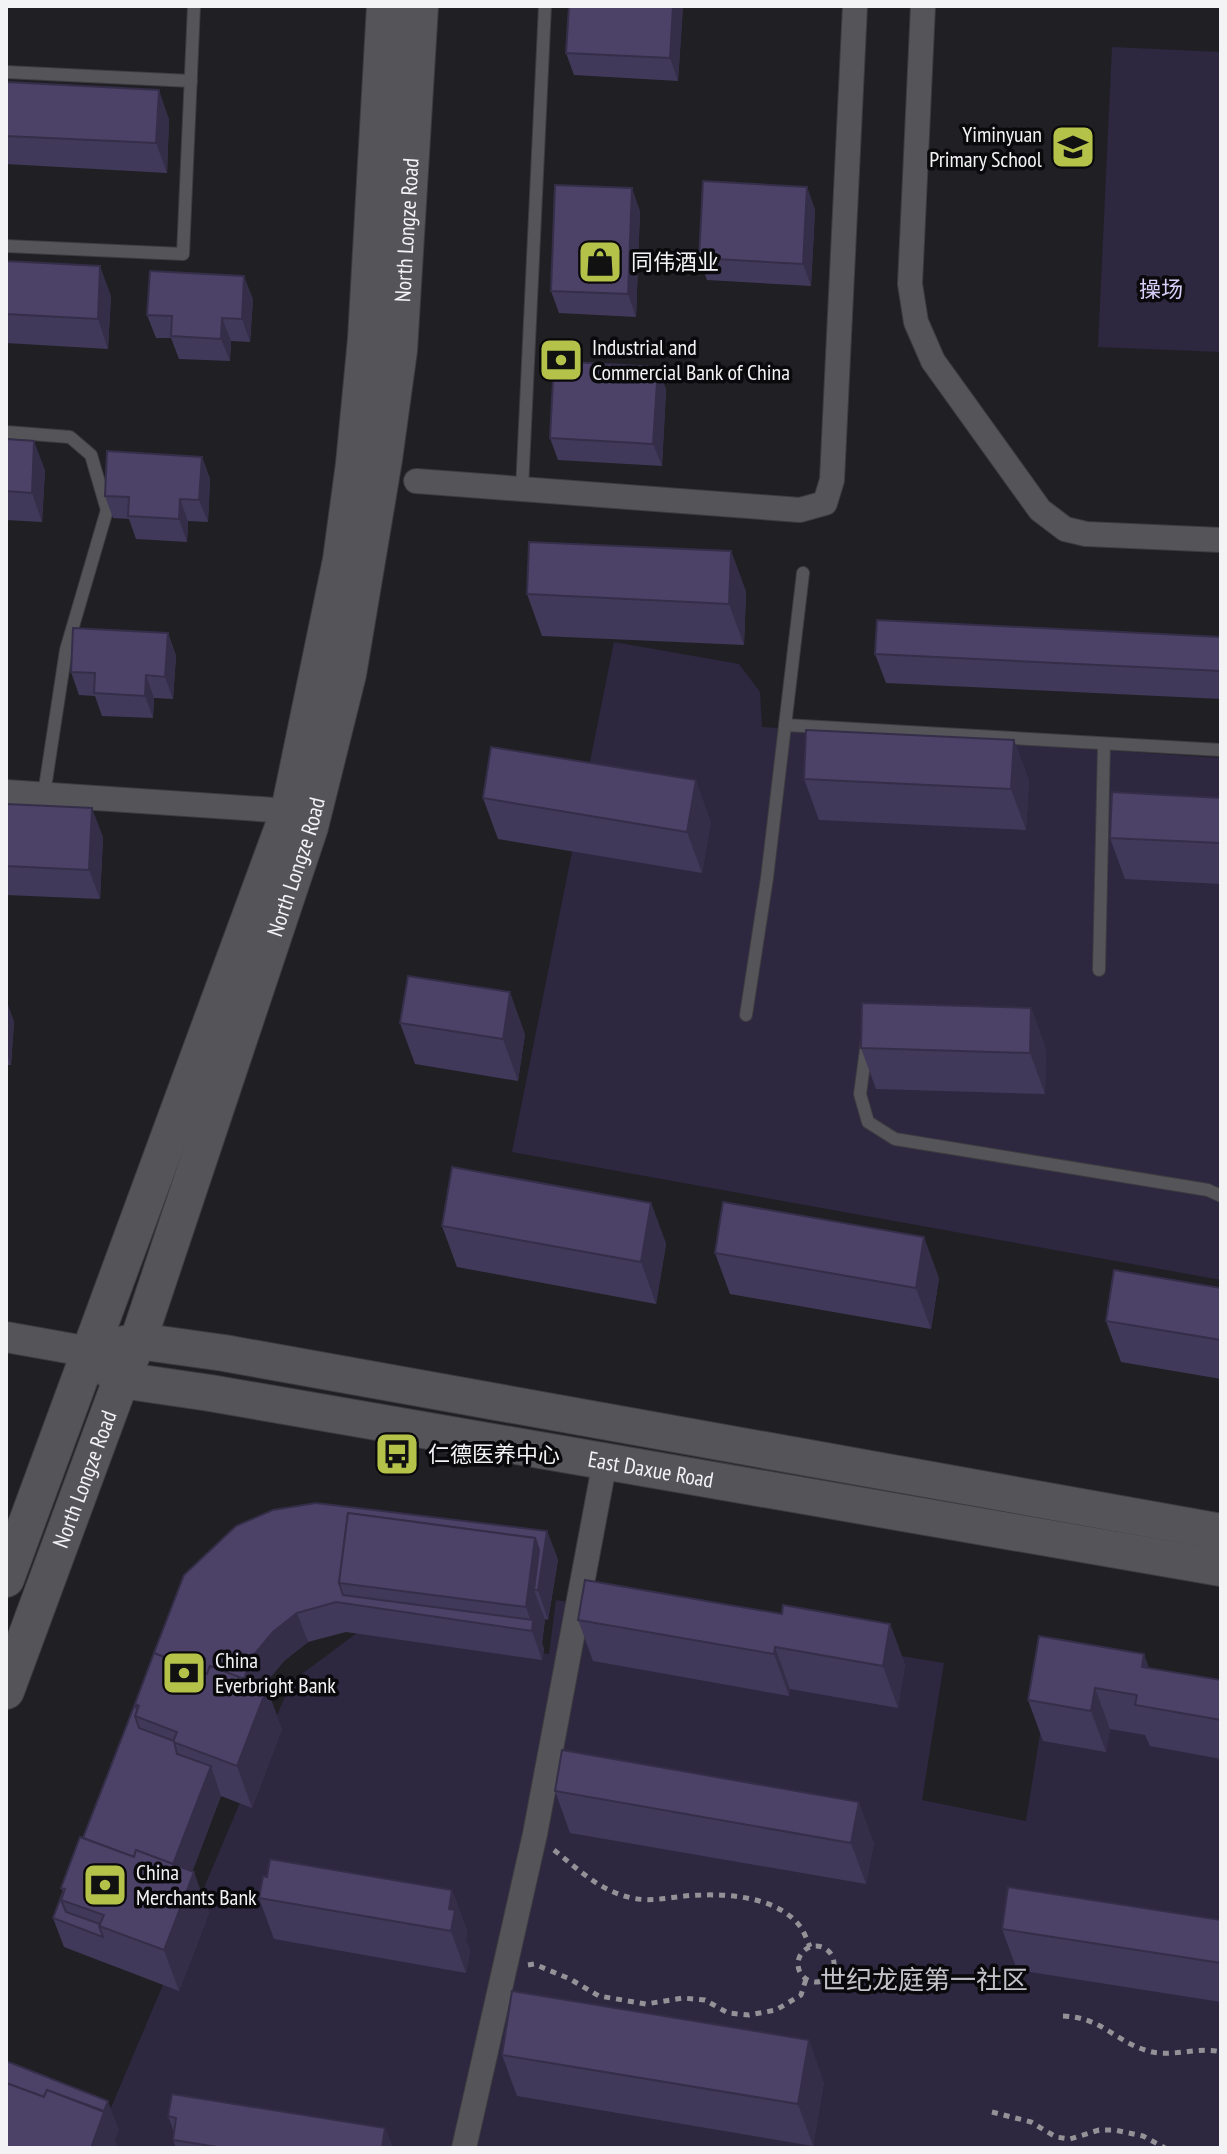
<svg xmlns="http://www.w3.org/2000/svg" width="1227" height="2154" font-family="'PT Sans Narrow','Noto Sans SC',sans-serif">
  <rect width="100%" height="100%" fill="#201f24"/>
  <g fill="#2e2740">
    <polygon points="1112,47 1221,52 1221,352 1098,347"/>
    <polygon points="614,642 739,664 760,692 762,727 1221,758 1221,1280 512,1152"/>
    <polygon points="556,1600 944,1663 922,1800 1026,1821 1050,1672 1221,1701 1221,2148 94,2148 291,1682 365,1627 549,1654"/>
  </g>
  <g fill="none" stroke-linecap="round" stroke-linejoin="round">
    <g stroke="#3d3c40" stroke-width="14">
      <g id="service">
        <polyline points="6,72 191,81"/>
        <polyline points="6,246 183,254 194,6"/>
        <polyline points="6,432 70,437 91,455 107,510 66,650 44,794"/>
        <polyline points="522,489 545,6"/>
        <polyline points="785,725 1221,750"/>
        <polyline points="1099,970 1104,744"/>
        <polyline points="746,1015 767,878 803,573"/>
        <polyline points="867,1042 860,1094 868,1122 895,1139 1208,1190 1221,1196"/>
      </g>
    </g>
    <g stroke="#3d3c40" stroke-width="26">
      <g id="minor">
        <polyline points="923,6 910,284 916,322 933,361 1040,510 1065,529 1086,534 1221,540"/>
        <polyline points="416,481 800,510 825,503 832,480 855,6"/>
        <polyline points="6,792 289,811"/>
        <polyline points="464,2148 535,1834 605,1461"/>
      </g>
    </g>
    <g stroke="#3d3c40" stroke-width="32">
      <polyline id="tertiary" points="6,1337 90,1352"/>
    </g>
    <g stroke="#3d3c40" stroke-width="38">
      <g id="secondary">
        <polyline points="115,1346 138,1341 224,1353 1221,1532"/>
        <path id="s1" d="M104,1365L121,1380L210,1393L1221,1568"/>
        <polyline points="6,1579 289,811 341,560 354,464 366,339 385,6"/>
        <path id="s2" d="M6,1691L121,1380L138,1341L310,827L348,674L384,459L399,350L420,6"/>
      </g>
    </g>
    <g stroke="#939397" stroke-width="5" stroke-dasharray="6 6" stroke-linecap="butt">
      <path d="M554,1850C579,1870 600,1891 632,1898C655,1903 678,1895 701,1895C733,1894 777,1898 799,1925C804,1931 807,1940 810,1947"/>
      <circle cx="816" cy="1964" r="18"/>
      <polyline points="528,1965 534,1964 570,1979 599,1996 646,2004 683,1998 705,2000 728,2013 749,2015 776,2010 801,1995 806,1979"/>
      <path d="M1063,2016C1100,2017 1114,2040 1145,2050C1169,2059 1196,2046 1221,2052"/>
      <polyline points="992,2112 1031,2122 1056,2137 1070,2139 1099,2130 1115,2130 1143,2136 1165,2148"/>
    </g>
    <use href="#service" stroke="#555459" stroke-width="12"/>
    <use href="#minor" stroke="#555459" stroke-width="24"/>
    <use href="#tertiary" stroke="#555459" stroke-width="30"/>
    <use href="#secondary" stroke="#555459" stroke-width="36"/>
  </g>
  <g fill="#413959">
    <polygon points="683,6 678,81 574,75 566,53"/>
    <polygon points="6,82 169,119 167,173 6,164"/>
    <polygon points="807,187 815,210 811,286 707,280 699,258"/>
    <polygon points="640,211 636,317 559,313 551,291"/>
    <polygon points="6,261 111,296 108,349 6,343"/>
    <polygon points="253,299 250,342 231,341 230,361 179,359 171,338 156,338 147,315"/>
    <polygon points="658,367 666,390 662,466 558,460 550,438"/>
    <polygon points="6,439 45,470 42,522 6,520"/>
    <polygon points="202,457 210,479 208,522 188,521 187,542 136,539 129,519 113,518 105,496"/>
    <polygon points="731,551 746,592 744,645 542,636 527,594"/>
    <polygon points="168,633 176,656 173,699 154,698 153,718 102,716 95,696 79,695 71,672"/>
    <polygon points="1221,637 1221,699 886,683 875,654"/>
    <polygon points="1014,740 1029,781 1026,830 819,820 804,779"/>
    <polygon points="483,798 711,822 702,873 498,839"/>
    <polygon points="1221,798 1221,884 1125,879 1110,838"/>
    <polygon points="6,804 103,837 100,899 6,895"/>
    <polygon points="6,1000 14,1022 11,1065 6,1065"/>
    <polygon points="1031,1008 1046,1049 1045,1094 876,1089 861,1048"/>
    <polygon points="400,1023 525,1034 518,1081 415,1064"/>
    <polygon points="651,1203 666,1244 656,1304 457,1267 442,1226"/>
    <polygon points="715,1253 939,1278 931,1329 730,1294"/>
    <polygon points="1221,1288 1221,1379 1121,1362 1106,1321"/>
    <polygon points="547,1531 558,1560 548,1620 545,1619 542,1643 544,1649 542,1660 346,1632 308,1642 284,1661 263,1686 282,1729 252,1808 221,1796 192,1871 209,1913 179,1991 64,1947 53,1918 63,1892 61,1888 83,1838 184,1575"/>
    <polygon points="782,1614 890,1624 905,1665 898,1708 790,1689 789,1696 593,1661 578,1620"/>
    <polygon points="1148,1668 1221,1680 1221,1759 1150,1746 1145,1735 1110,1729 1106,1752 1043,1741 1028,1700"/>
    <polygon points="555,1791 874,1843 866,1884 570,1833"/>
    <polygon points="452,1890 467,1931 466,1940 470,1951 466,1973 274,1939 259,1898"/>
    <polygon points="1221,1920 1221,2002 1017,1970 1002,1929"/>
    <polygon points="502,2055 824,2082 813,2146 517,2096"/>
    <polygon points="168,2116 385,2128 393,2148 176,2148 173,2140 174,2132"/>
  </g>
  <g fill="#352e49">
    <polygon points="673,6 683,6 678,81 670,58"/>
    <polygon points="159,90 169,119 167,173 156,143"/>
    <polygon points="807,187 815,210 811,286 803,264"/>
    <polygon points="632,188 640,211 636,317 628,294"/>
    <polygon points="100,266 111,296 108,349 98,319"/>
    <polygon points="244,276 253,299 250,342 242,319"/>
    <polygon points="222,318 231,341 230,361 221,339"/>
    <polygon points="658,367 666,390 662,466 653,444"/>
    <polygon points="34,441 45,470 42,522 32,493"/>
    <polygon points="202,457 210,479 208,522 199,500"/>
    <polygon points="180,499 188,521 187,542 179,519"/>
    <polygon points="731,551 746,592 744,645 729,604"/>
    <polygon points="168,633 176,656 173,699 165,677"/>
    <polygon points="146,675 154,698 153,718 145,696"/>
    <polygon points="1014,740 1029,781 1026,830 1011,789"/>
    <polygon points="696,780 711,822 702,873 687,832"/>
    <polygon points="92,808 103,837 100,899 89,870"/>
    <polygon points="510,992 525,1034 518,1081 503,1039"/>
    <polygon points="6,1000 14,1022 11,1065 6,1051"/>
    <polygon points="1031,1008 1046,1049 1045,1094 1030,1053"/>
    <polygon points="651,1203 666,1244 656,1304 641,1262"/>
    <polygon points="924,1237 939,1278 931,1329 916,1288"/>
    <polygon points="547,1531 558,1560 548,1620 538,1590 534,1590 545,1619 542,1643 544,1649 542,1660 532,1631 532,1625 526,1607 535,1538"/>
    <polygon points="297,1613 308,1642 284,1661 263,1686 241,1688 252,1657 273,1632"/>
    <polygon points="890,1624 905,1665 898,1708 883,1666"/>
    <polygon points="775,1647 790,1689 789,1696 774,1654"/>
    <polygon points="1144,1654 1159,1695 1142,1667"/>
    <polygon points="267,1688 282,1729 252,1808 237,1766"/>
    <polygon points="1095,1688 1110,1729 1106,1752 1091,1711"/>
    <polygon points="211,1766 221,1796 181,1902 170,1873"/>
    <polygon points="859,1802 874,1843 866,1884 851,1843"/>
    <polygon points="194,1872 209,1913 179,1991 164,1950"/>
    <polygon points="452,1890 467,1931 466,1940 470,1951 466,1973 451,1931 449,1909"/>
    <polygon points="809,2040 824,2082 813,2146 798,2104"/>
    <polygon points="108,2101 119,2130 115,2140 118,2148 91,2148"/>
    <polygon points="385,2128 393,2148 382,2148"/>
  </g>
  <g fill="#4c4268" stroke="#352e49" stroke-width="2">
    <polygon points="569,6 673,6 670,58 566,53"/>
    <polygon points="6,82 159,90 156,143 6,136"/>
    <polygon points="703,181 807,187 803,264 699,258"/>
    <polygon points="555,185 632,188 628,294 551,291"/>
    <polygon points="6,261 100,266 98,319 6,314"/>
    <polygon points="150,271 244,276 242,319 222,318 221,339 171,336 172,316 147,315"/>
    <polygon points="554,361 658,367 653,444 550,438"/>
    <polygon points="6,439 34,441 32,493 6,491"/>
    <polygon points="107,451 202,457 199,500 180,499 179,519 128,516 129,497 105,496"/>
    <polygon points="529,542 731,551 729,604 527,594"/>
    <polygon points="877,620 1221,637 1221,671 875,654"/>
    <polygon points="73,628 168,633 165,677 146,675 145,696 94,693 95,673 71,672"/>
    <polygon points="806,730 1014,740 1011,789 804,779"/>
    <polygon points="491,747 696,780 687,832 483,798"/>
    <polygon points="1112,792 1221,798 1221,843 1110,838"/>
    <polygon points="6,804 92,808 89,870 6,866"/>
    <polygon points="408,976 510,992 503,1039 400,1023"/>
    <polygon points="862,1003 1031,1008 1030,1053 861,1048"/>
    <polygon points="452,1167 651,1203 641,1262 442,1226"/>
    <polygon points="723,1202 924,1237 916,1288 715,1253"/>
    <polygon points="1114,1270 1221,1288 1221,1340 1106,1321"/>
    <polygon points="316,1503 547,1531 538,1590 534,1590 539,1550 535,1538 348,1513 339,1583 343,1595 533,1620 532,1631 336,1602 297,1613 273,1632 252,1657 244,1679 210,1666 207,1674 154,1653 184,1575 236,1526 273,1510"/>
    <polygon points="348,1513 535,1538 526,1607 339,1583"/>
    <polygon points="585,1580 782,1614 783,1605 890,1624 883,1666 775,1647 774,1654 578,1620"/>
    <polygon points="1039,1636 1144,1654 1142,1667 1221,1680 1221,1720 1135,1705 1137,1695 1095,1688 1091,1711 1028,1700"/>
    <polygon points="154,1653 207,1674 210,1666 267,1688 237,1766 173,1742 177,1732 135,1716 139,1706 135,1704"/>
    <polygon points="135,1704 137,1710 135,1716 139,1728 174,1741 177,1754 211,1766 173,1864 136,1850 134,1857 83,1838"/>
    <polygon points="562,1750 859,1802 851,1843 555,1791"/>
    <polygon points="80,1837 134,1857 136,1850 194,1872 164,1950 99,1926 104,1915 61,1900 65,1889 61,1888"/>
    <polygon points="270,1859 452,1890 449,1909 455,1910 451,1931 259,1898 263,1876 267,1877"/>
    <polygon points="1008,1887 1221,1920 1221,1963 1002,1929"/>
    <polygon points="63,1892 63,1894 61,1900 66,1912 100,1924 99,1926 103,1937 53,1918"/>
    <polygon points="512,1991 809,2040 798,2104 502,2055"/>
    <polygon points="6,2061 108,2101 104,2111 47,2090 44,2097 6,2083"/>
    <polygon points="6,2083 44,2097 47,2090 104,2112 91,2148 6,2148"/>
    <polygon points="172,2094 385,2128 382,2148 224,2148 173,2140 176,2118 168,2116"/>
  </g>
  <defs>
    <g id="school-square" transform="scale(2.3)"><rect x="-9" y="-9" width="18" height="18" rx="4" fill="#b4c24a" stroke="#0a090b"/><path d="M0-5L7-2L0 1L-7-2ZM-4 1L0 2.5L4 1V4Q0 6-4 4Z" fill="#111"/></g>
    <g id="shop-square" transform="scale(2.3)"><rect x="-9" y="-9" width="18" height="18" rx="4" fill="#b4c24a" stroke="#0a090b"/><path d="M-5-2.5h2.3a2.7 3.5 0 0 1 5.4 0H5L5.5 6h-11ZM-1.5-2.5h3a1.5 2.3 0 0 0-3 0Z" fill="#111"/></g>
    <g id="bank-square" transform="scale(2.3)"><rect x="-9" y="-9" width="18" height="18" rx="4" fill="#b4c24a" stroke="#0a090b"/><path d="M-6-4H6V4H-6ZM0-2.3a2.3 2.3 0 1 0 0 4.6a2.3 2.3 0 1 0 0-4.6Z" fill="#111"/></g>
    <g id="bus-square" transform="scale(2.3)"><rect x="-9" y="-9" width="18" height="18" rx="4" fill="#b4c24a" stroke="#0a090b"/><path d="M-5-6H5V4H4V6H2V4H-2V6H-4V4H-5ZM-3.5-4V0h7V-4ZM-3.5 1.2v1.5H-2V1.2ZM2 1.2v1.5H3.5V1.2Z" fill="#111"/></g>
  </defs>
  <g fill-rule="evenodd">
    <use href="#school-square" x="1073" y="147"/>
    <use href="#shop-square" x="600" y="262"/>
    <use href="#bank-square" x="561" y="360"/>
    <use href="#bus-square" x="397" y="1454"/>
    <use href="#bank-square" x="184" y="1673"/>
    <use href="#bank-square" x="105" y="1885"/>
  </g>
  <g text-anchor="middle" stroke-width="7" stroke-linejoin="round" paint-order="stroke">
    <g font-size="22" fill="#f3f3f6" stroke="#0a090b" text-anchor="start">
      <text x="1042" y="142" text-anchor="end">Yiminyuan<tspan x="1042" dy="25">Primary School</tspan></text>
      <text x="631" y="270">同伟酒业</text>
      <text x="592" y="355">Industrial and<tspan x="592" dy="25">Commercial Bank of China</tspan></text>
      <text x="428" y="1462">仁德医养中心</text>
      <text x="215" y="1668">China<tspan x="215" dy="25">Everbright Bank</tspan></text>
      <text x="136" y="1880">China<tspan x="136" dy="25">Merchants Bank</tspan></text>
    </g>
    <g font-size="22" fill="#f3f3f6" stroke="#0a090b">
      <text dy="8" stroke="none"><textPath href="#s2" startOffset="1522">North Longze Road</textPath></text>
      <text dy="8" stroke="none"><textPath href="#s2" startOffset="874">North Longze Road</textPath></text>
      <text dy="8" stroke="none"><textPath href="#s1" startOffset="560">East Daxue Road</textPath></text>
      <text dy="8" stroke="none"><textPath href="#s2" startOffset="226">North Longze Road</textPath></text>
    </g>
    <g font-size="22" fill="#d8cff8" stroke="#0a090b">
      <text x="1161" y="297">操场</text>
    </g>
    <g font-size="26" fill="#c4c3c9" stroke="#0a090b">
      <text x="924" y="1989">世纪龙庭第一社区</text>
    </g>
  </g>
  <rect width="1227" height="2154" fill="none" stroke="#f3f3f6" stroke-width="16"/>
</svg>
